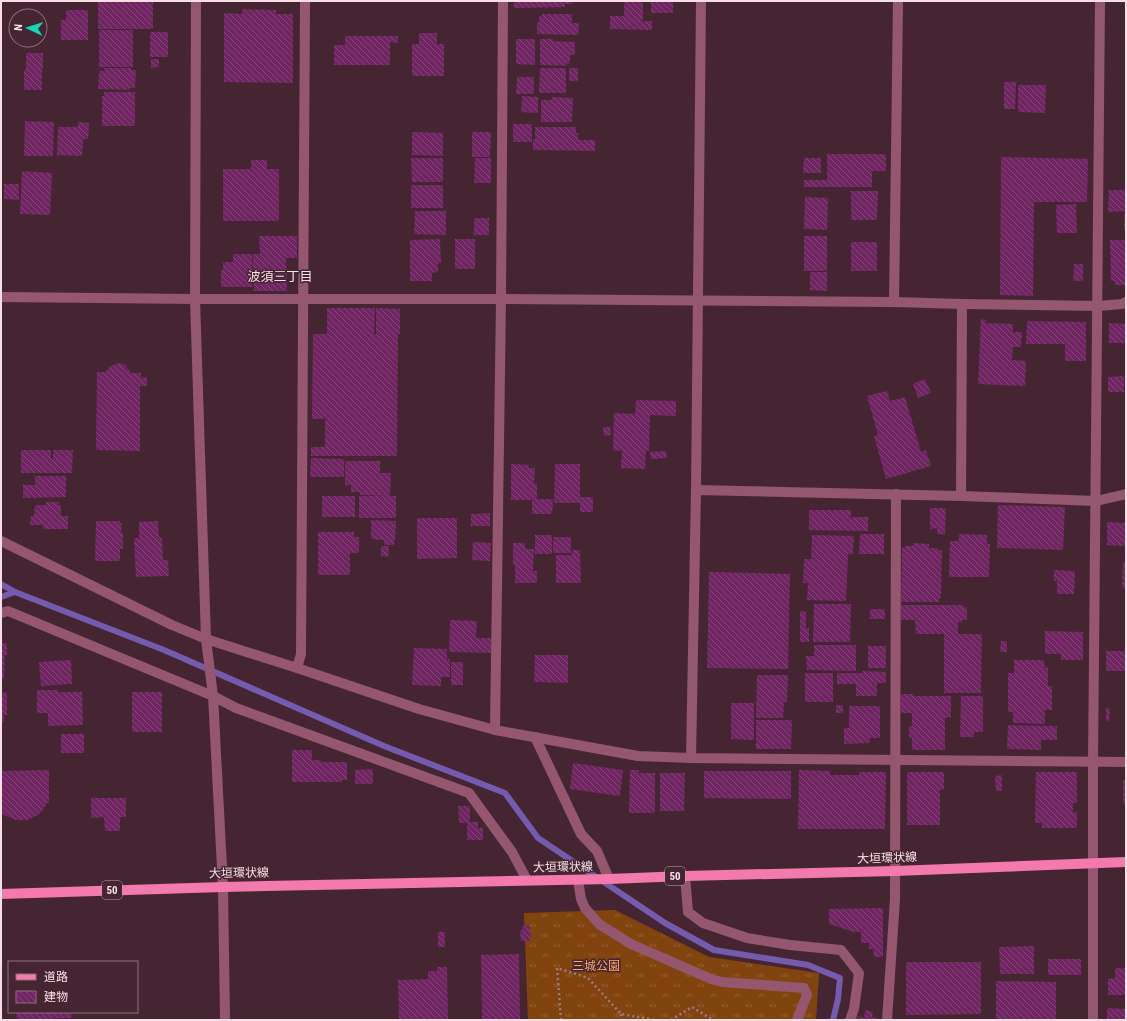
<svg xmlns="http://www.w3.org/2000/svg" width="1127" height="1021" font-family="'Roboto Condensed','Noto Sans JP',sans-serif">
  <defs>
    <pattern id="grass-tufts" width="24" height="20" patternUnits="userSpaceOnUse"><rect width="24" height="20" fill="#82440e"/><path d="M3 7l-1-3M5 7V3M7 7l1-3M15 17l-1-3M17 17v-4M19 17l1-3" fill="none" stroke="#945f31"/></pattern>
    <pattern id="building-back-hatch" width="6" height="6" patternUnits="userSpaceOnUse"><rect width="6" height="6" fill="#6f2562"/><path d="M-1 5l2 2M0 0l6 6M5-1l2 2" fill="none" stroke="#844478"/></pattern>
  </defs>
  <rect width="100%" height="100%" fill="#462532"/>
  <polygon fill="url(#grass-tufts)" points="615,910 709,957 819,973 816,1020 528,1020 524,913"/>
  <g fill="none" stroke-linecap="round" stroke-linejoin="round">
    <g stroke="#745bae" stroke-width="6">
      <polyline points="1,584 15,592 164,650 384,746 505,793 538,838 665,923 714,950 808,965 840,978 838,999 833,1020"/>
      <polyline points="1,597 15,592"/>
    </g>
  </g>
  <g fill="url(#building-back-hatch)">
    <polygon points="514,1 572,1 572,4 565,4 565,7 514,8"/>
    <polygon points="624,1 643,1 643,21 652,21 652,30 610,29 610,16 624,16"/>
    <rect x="651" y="1" width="22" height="12"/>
    <rect x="98" y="2" width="55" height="27"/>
    <polygon points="242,9 276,10 276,14 293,14 293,83 224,82 224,13 242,14"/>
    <polygon points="66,10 88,10 88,40 61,40 61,20 66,20"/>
    <polygon points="542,14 572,14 572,23 579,23 578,35 537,34 537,22 539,22 539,16 542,16"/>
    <rect x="99" y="30" width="34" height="37"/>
    <rect x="150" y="32" width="18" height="25"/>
    <polygon points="419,33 437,33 437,44 444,44 444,76 412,76 412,44 419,44"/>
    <polygon points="345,36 398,36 398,43 390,42 390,65 334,65 334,45 345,45"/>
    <polygon points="516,39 535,39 535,65 516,64"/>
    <polygon points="540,39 553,39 553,41 575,42 575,55 570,55 570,64 567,63 567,66 540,65"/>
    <polygon points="26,53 43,53 43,69 42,69 42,90 24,90 24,70 26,70"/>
    <polygon points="151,59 159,59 159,67 151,68"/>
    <polygon points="104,68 131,68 131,70 136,70 135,88 130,88 130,90 98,89 99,71 105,71"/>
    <polygon points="540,68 566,68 566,93 539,93"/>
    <rect x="569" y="68" width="9" height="13"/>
    <polygon points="517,77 534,77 534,94 516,94"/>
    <polygon points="1004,82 1016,82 1015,109 1004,109"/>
    <polygon points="1018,85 1046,85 1045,113 1018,112"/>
    <polygon points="104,92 135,92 135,126 102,126 102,96 104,96"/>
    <polygon points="522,96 538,97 538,113 521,112"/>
    <polygon points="552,97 573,98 572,122 541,122 541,100 552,100"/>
    <polygon points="25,121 54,122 53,156 24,156"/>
    <polygon points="78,122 89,123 88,139 83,139 82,156 57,155 58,127 78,127"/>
    <rect x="513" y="124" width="19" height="18"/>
    <polygon points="535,127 576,127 576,133 578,133 578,140 595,140 595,151 533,150 533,139 535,139"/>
    <polygon points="412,132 443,133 443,156 412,155"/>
    <polygon points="472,132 491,132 490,157 472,157"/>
    <polygon points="827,154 886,154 886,171 872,171 872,187 827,187"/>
    <polygon points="1001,157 1088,159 1087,202 1034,202 1033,296 1000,295"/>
    <polygon points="411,158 443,158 443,182 412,182"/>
    <polygon points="475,158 491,158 491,183 474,183"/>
    <polygon points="804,158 821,158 821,173 803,173"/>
    <polygon points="251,160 267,160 267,169 279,169 279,221 223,221 223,169 251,169"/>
    <polygon points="22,171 52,173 50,215 20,214"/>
    <rect x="804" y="180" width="23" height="7"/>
    <polygon points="4,184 19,184 19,200 4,199"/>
    <rect x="411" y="185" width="32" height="23"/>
    <polygon points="1109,190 1126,190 1126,211 1108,212"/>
    <polygon points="851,191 878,191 877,220 851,220"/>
    <polygon points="805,197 828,198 827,230 804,229"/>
    <polygon points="1076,204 1077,233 1057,233 1056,205"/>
    <polygon points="415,211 446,211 446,235 414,234"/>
    <polygon points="1126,213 1126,230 1124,230 1124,214"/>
    <rect x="474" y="218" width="15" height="17"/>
    <polygon points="259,236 297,236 297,258 286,258 287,291 254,291 253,254 260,254"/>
    <rect x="804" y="236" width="23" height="35"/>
    <polygon points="440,239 441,263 438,263 438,272 432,273 432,281 410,281 410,240"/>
    <rect x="455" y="239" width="20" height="30"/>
    <polygon points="1110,240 1126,240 1126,285 1115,285 1115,281 1111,281"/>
    <rect x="851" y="242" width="26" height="29"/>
    <polygon points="233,254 252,254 253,287 221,287 221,270 223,270 223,262 233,262"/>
    <polygon points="1074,264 1083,264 1083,281 1073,281"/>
    <polygon points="810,272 827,272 827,291 810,290"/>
    <polygon points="327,308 375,308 374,334 376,334 376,308 400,309 400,334 391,334 398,334 397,456 311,456 311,447 325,447 325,419 312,419 313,334 327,334"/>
    <polygon points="981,319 986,320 986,323 1013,324 1013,332 1022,332 1021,347 1013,347 1012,360 1026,361 1025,386 978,384"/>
    <polygon points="1027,321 1086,322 1086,361 1065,361 1065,344 1026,344"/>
    <polygon points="1109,323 1126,324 1126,343 1109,343"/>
    <polygon points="119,363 125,365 131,373 141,373 141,378 147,377 147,386 140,386 140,451 96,450 97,372 106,372 108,368 113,365"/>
    <polygon points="1124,376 1124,392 1108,392 1108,377"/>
    <polygon points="925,379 931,393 918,398 913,384"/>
    <polygon points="887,391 890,401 905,397 921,452 926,450 931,466 886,479 874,436 878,435 867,396"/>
    <polygon points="636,400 676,401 676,416 650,415 649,451 646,450 645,469 621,468 622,451 613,450 614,413 635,414"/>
    <polygon points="603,427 610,427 611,435 604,436"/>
    <polygon points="21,450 51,450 51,459 53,459 53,450 73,450 72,473 21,473"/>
    <polygon points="666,451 667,458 651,459 650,452"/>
    <polygon points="311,458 344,459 344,477 310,477"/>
    <polygon points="345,461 380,461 380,473 391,473 390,496 360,495 360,492 351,492 351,485 345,485"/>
    <polygon points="511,464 529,465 528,468 535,468 534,483 537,483 537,499 553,499 552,514 532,514 532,500 511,500"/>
    <polygon points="555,464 580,464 580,497 593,497 593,512 580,512 580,503 554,503"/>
    <polygon points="35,476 66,476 66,497 23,498 23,485 35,485"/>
    <rect x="322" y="496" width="33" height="21"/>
    <rect x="359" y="496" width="37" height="22"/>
    <polygon points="46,502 59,502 58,505 61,505 61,516 68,516 68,529 43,529 43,525 30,525 31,516 34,516 35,505 46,505"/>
    <polygon points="998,505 1065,507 1063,550 997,548"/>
    <polygon points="930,508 946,508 945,535 937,534 937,528 930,529"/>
    <polygon points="809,510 851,510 851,517 868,517 868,531 809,530"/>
    <polygon points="490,513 490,526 471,526 471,514"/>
    <polygon points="417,518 457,518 457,558 417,559"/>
    <polygon points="371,520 396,521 395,540 394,540 394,545 384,545 384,540 371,539"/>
    <polygon points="96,521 120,521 120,523 122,523 121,533 123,533 123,549 120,549 120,561 95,561"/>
    <polygon points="158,521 159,537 162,539 163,560 168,560 169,576 136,577 134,538 139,538 139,522"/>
    <polygon points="1107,522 1126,523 1126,546 1107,545"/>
    <polygon points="318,532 354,532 354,537 359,537 359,553 350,553 350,575 318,575"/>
    <polygon points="860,534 884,534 884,554 859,554"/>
    <polygon points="959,534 987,535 987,544 990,544 989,577 949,577 950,541 959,541"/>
    <rect x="535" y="535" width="17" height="19"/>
    <polygon points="812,535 854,536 853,554 848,554 846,601 807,600 808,583 803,583 804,559 811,559"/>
    <rect x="553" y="537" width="18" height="16"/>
    <polygon points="473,542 491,543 490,561 472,560"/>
    <polygon points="513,543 525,543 525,549 534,549 533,571 537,571 537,583 515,583 515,565 513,565"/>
    <polygon points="913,543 929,544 929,548 938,548 938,550 942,551 941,598 939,598 939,602 901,602 902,548 905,548 905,546 913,546"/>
    <polygon points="381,546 389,546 388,557 381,556"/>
    <polygon points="572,550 580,550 581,583 556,583 556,555 572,555"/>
    <polygon points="1123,562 1126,562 1126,588 1122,588"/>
    <polygon points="1054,570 1075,571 1074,594 1057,594 1057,581 1054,581"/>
    <polygon points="709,572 790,574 788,669 707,668"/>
    <polygon points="814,604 851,604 850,642 813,642"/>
    <polygon points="901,605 963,605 963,607 967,607 967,620 962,620 962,622 958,622 958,634 982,634 981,693 944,693 944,634 916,634 915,620 901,620"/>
    <rect x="870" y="609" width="15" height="10"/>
    <polygon points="800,611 806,612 806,628 809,628 809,642 800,642"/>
    <polygon points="450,620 477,621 476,638 491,638 491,653 449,652"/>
    <polygon points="1045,631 1083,632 1083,660 1061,660 1061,654 1045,654"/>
    <polygon points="1,639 3,639 2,643 7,643 7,655 5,655 4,679 1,679"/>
    <polygon points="1001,641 1007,641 1007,652 1000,652"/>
    <polygon points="814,645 856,645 856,671 807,670 806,656 814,656"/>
    <rect x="868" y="646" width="18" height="22"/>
    <polygon points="414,648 447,649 447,659 450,659 450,677 441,677 441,686 412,685"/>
    <polygon points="1106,651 1126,651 1125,671 1106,671"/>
    <polygon points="535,655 568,655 568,683 534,682"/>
    <polygon points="71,660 72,684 41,686 39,662"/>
    <polygon points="1014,660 1044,660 1045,668 1048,667 1048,686 1052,686 1052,710 1045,710 1045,724 1013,723 1013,712 1008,712 1008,673 1014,673"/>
    <rect x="451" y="662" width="12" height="23"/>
    <polygon points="863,671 886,672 886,683 877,683 877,696 856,696 856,684 837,684 837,673 863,673"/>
    <rect x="805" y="673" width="28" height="29"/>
    <polygon points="757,675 788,675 787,702 784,702 783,718 756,718"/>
    <polygon points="37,690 58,690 58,692 82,692 83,725 48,726 48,713 37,713"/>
    <polygon points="7,692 7,715 4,715 4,722 1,722 1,693"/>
    <rect x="132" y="692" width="30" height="40"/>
    <polygon points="901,694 913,694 913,696 951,696 951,717 945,718 945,750 912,750 912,737 909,738 909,726 912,726 912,713 901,713"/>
    <polygon points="961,696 983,696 983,732 974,732 974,737 960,737"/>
    <polygon points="731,703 754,703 754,740 731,739"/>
    <rect x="836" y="705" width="7" height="8"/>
    <polygon points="849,706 880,706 880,738 870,738 870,743 844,744 844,728 849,728"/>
    <polygon points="1106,708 1110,708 1109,721 1106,721"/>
    <polygon points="756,720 792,720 791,749 756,749"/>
    <polygon points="1008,725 1057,726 1057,740 1041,740 1041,750 1007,749"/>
    <rect x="61" y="734" width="23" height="19"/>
    <polygon points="292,750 312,750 312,760 321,760 321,762 347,762 347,780 342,780 342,782 292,782"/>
    <polygon points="573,763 623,770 620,796 570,789"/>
    <polygon points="373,769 373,784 355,784 355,770"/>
    <polygon points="49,770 49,803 47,803 42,811 38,815 27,820 16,820 6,816 1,812 1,771"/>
    <polygon points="630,770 639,770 639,773 655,773 655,813 629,813"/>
    <polygon points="799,770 830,771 830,775 859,775 859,772 886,772 885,829 798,829"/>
    <polygon points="704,771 791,771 791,799 704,798"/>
    <polygon points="907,772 944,772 944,790 940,790 940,825 907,825"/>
    <polygon points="1036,772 1077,772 1077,803 1073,803 1073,812 1077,812 1077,828 1042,828 1042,823 1035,823"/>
    <polygon points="660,773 685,773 684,811 660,811"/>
    <polygon points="1002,775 1002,791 996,791 995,776"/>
    <rect x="1123" y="780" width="3" height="24"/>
    <polygon points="91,798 126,798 126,817 120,817 120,831 105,831 104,817 91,818"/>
    <polygon points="458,806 470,806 470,822 478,822 478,828 483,828 483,840 467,840 467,823 459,823"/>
    <polygon points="883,908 883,957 874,957 873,949 869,949 869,943 861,943 861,932 854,932 829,924 829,909"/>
    <polygon points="530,925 531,941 521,941 520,930 522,930 522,926"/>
    <rect x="438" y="932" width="7" height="15"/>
    <polygon points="1034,946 1034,974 1000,974 999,947"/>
    <polygon points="519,954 520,1020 482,1020 481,955"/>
    <rect x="1048" y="959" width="33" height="16"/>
    <polygon points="906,962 981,962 981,1014 906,1015"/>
    <polygon points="437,967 447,967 448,1020 399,1020 398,980 428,979 428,971 437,971"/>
    <polygon points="1115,968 1126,968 1126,995 1108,995 1108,979 1115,978"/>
    <polygon points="996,981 1056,982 1056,1020 996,1020"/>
    <polygon points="1107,1008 1126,1009 1126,1020 1107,1020"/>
    <polygon points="865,1010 873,1012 872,1017 882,1020 856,1020 857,1016 864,1018"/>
    <polygon points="16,1012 71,1012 72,1018 24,1020 24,1019 17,1019"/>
  </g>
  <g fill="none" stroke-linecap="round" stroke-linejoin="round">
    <g stroke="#987c86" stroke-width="2.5" stroke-dasharray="2 3" stroke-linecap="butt">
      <polyline points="621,1014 622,1020"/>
      <polyline points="561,1020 557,968 588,978 621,1014 655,1020"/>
      <polyline points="671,1020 692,1007 713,1020"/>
    </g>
    <g stroke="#94576f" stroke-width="10">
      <polyline points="196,1 195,299 206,639 213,696 223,887 225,1020"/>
      <polyline points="1,297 195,299 501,299 894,302 962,304 1098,306 1122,304 1126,302"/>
      <polyline points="894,302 898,1"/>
      <polyline points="696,490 961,496 1096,501 1126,494"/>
      <polyline points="961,496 962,304"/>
      <polyline points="1,541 172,625 206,639 297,668 419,709 495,730 638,756 691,758 1126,762"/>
      <polyline points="1,613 8,611 213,696 236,708 469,793 512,852 527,880"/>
      <polyline points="297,668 301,654 305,1"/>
      <polyline points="495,730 501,299 503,1"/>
      <polyline points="535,737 581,834 597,851 609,879"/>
      <polyline points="691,758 696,490 701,1"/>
      <polyline points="685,876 688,912 703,923 747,938 790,945 841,950 859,973 854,1009 850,1020"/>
      <polyline points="578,880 581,899 585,908 599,924 631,944 711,979 722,982 804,988 807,995 797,1020"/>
      <polyline points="887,1020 895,899 896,494"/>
      <polyline points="1093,1020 1093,762 1100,1"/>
    </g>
    <polyline stroke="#f479ac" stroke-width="10" points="1,894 223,887 609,879 685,876 895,871 1126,862"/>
  </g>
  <g text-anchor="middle" stroke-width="3" stroke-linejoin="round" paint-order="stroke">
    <g fill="#462532" stroke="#c1a8b1" stroke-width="1">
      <rect x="665" y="867" width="20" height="18" rx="3"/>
      <rect x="102" y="881" width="20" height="18" rx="3"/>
    </g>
    <g font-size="11" font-weight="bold" fill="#f6e0e7">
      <text x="675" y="880">50</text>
      <text x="112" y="894">50</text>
    </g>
    <g font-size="12" fill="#f6e0e7" stroke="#462532">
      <text transform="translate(887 858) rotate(-2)" y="4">大垣環状線</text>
      <text transform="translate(563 867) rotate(-1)" y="4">大垣環状線</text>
      <text transform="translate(239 873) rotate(-1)" y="4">大垣環状線</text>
    </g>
    <g font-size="12" fill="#fda86b" stroke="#462532">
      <text x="596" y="970">三城公園</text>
    </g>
    <g font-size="13" fill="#f6e0e7" stroke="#462532">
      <text x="280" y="281">波須三丁目</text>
    </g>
  </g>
  <rect width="1127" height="1021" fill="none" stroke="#f6e0e7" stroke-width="4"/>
  <rect x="8" y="961" width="130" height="52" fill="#462532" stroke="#8c707a"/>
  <rect x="16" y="974" width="20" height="6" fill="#f479ac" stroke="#8c707a"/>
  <text x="44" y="981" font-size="12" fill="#f6e0e7">道路</text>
  <rect x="16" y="991" width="20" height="12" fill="url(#building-back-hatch)" stroke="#8c707a"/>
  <text x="44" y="1001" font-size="12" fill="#f6e0e7">建物</text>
  <g transform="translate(28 28) rotate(274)"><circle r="19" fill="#462532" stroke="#8c707a"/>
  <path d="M0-3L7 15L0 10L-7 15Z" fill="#16d5b3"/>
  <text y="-6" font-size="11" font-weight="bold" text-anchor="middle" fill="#f6e0e7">N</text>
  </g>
</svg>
